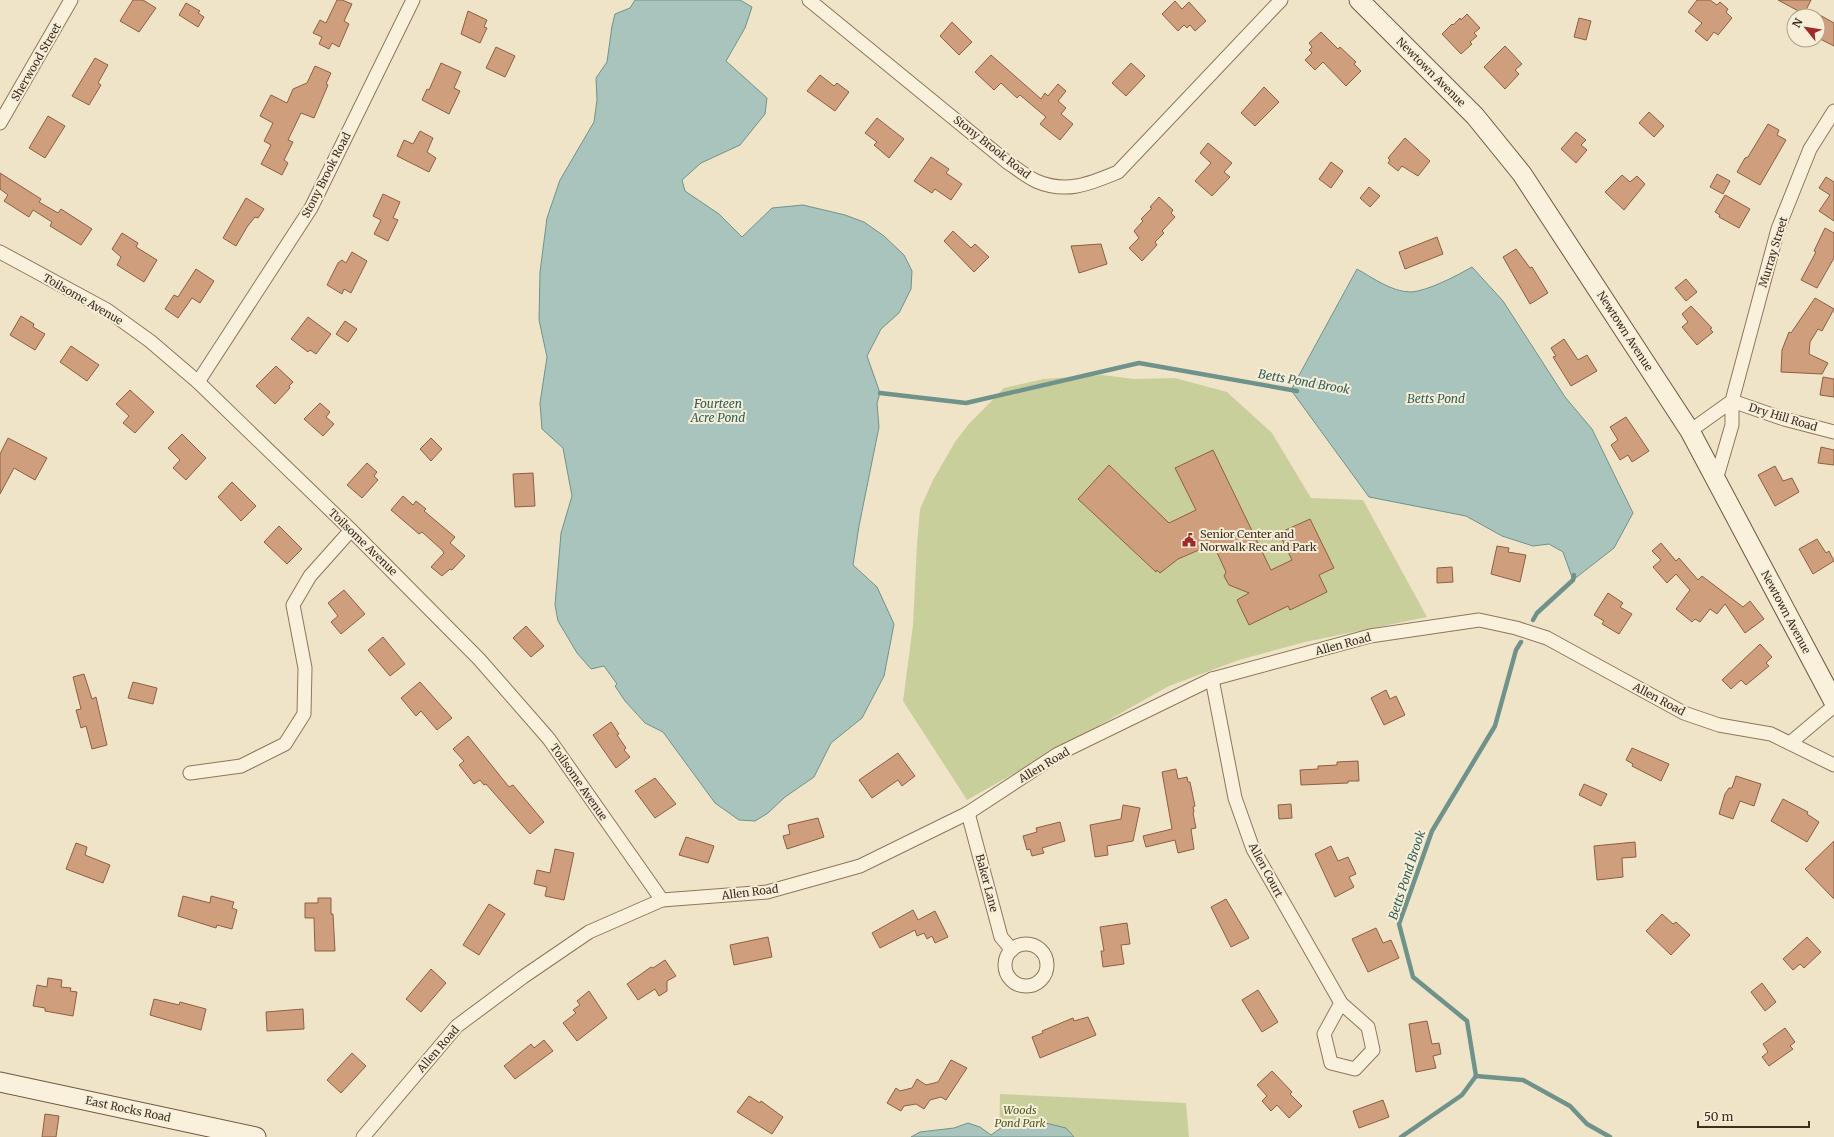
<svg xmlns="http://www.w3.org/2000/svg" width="1834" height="1137" font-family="Merriweather,serif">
  <rect width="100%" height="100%" fill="#f0e4c8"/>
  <g fill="#c9cf9b">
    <polygon points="1102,375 1134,379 1175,378 1227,392 1272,433 1311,498 1363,500 1427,617 1305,642 1239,660 1169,686 967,800 903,701 913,625 917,544 920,509 933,480 955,442 968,425 1004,388 1044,379"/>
    <polygon points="1000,1094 1186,1103 1189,1137 999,1137"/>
  </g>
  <g fill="#a9c4bc" stroke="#6f938a">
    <polygon points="635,0 740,0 752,7 745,28 726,61 767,98 765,114 740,145 701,163 682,180 685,191 719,214 742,237 772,208 803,205 845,215 864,222 884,236 904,255 912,271 911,289 899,313 881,329 867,356 880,393 877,403 879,427 859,526 853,565 877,587 894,624 884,676 862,718 831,743 814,777 785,797 768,813 755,821 739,820 715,803 663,732 645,723 625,701 615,686 617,684 604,666 591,669 577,653 558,621 555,605 561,533 572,496 563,448 542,429 540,403 547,357 539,320 540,272 547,218 560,180 594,122 597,100 596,78 607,62 612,26 615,14 630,8"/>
    <path d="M1472,267L1503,301L1565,397L1592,429L1633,513L1614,548L1573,580L1563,552L1549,544L1533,546L1502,536L1466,516L1369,497L1291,390L1357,269C1373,278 1392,292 1411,292C1428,291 1458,275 1472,267Z"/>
    <polygon points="1029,1119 1066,1128 1074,1137 911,1137 920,1132 954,1128 968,1123 980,1127 991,1135 1011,1121"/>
  </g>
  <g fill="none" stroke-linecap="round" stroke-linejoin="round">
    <g stroke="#6f938a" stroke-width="4.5">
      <polyline points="880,393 966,403 1139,363 1297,391"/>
      <polyline points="1533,620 1537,613 1573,580 1574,575"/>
      <polyline points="1476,1076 1467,1021 1413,977 1399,924 1432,831 1495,726 1516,650 1521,642"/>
      <polyline points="1476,1076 1523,1080 1570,1106 1587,1124 1610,1137"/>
      <polyline points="1401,1137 1462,1095 1476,1076"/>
    </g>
  </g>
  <g fill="#cf9f7d" stroke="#8d5f41">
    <polygon points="133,0 143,0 156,8 139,32 120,21"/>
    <polygon points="337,0 342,0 352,4 344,21 349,24 339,47 332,43 329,49 319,44 322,37 313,33 320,20 326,23"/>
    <polygon points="1697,0 1710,0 1717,5 1720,2 1728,9 1726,12 1732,18 1718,35 1714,32 1707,41 1695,31 1702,23 1688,12"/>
    <polygon points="1778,0 1811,0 1804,14"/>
    <polygon points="1175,1 1182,9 1189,2 1206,21 1195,31 1190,25 1187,28 1184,25 1178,31 1162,14"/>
    <polygon points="186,3 200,11 198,13 204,17 198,27 179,15"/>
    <polygon points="468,11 487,20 484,27 487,28 480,43 461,34"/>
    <polygon points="1467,14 1480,28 1474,33 1477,36 1470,42 1472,44 1461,54 1442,34 1452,24 1453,25 1460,18 1461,20"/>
    <polygon points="1818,14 1834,23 1834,46 1818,38"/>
    <polygon points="1579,18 1591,21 1586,40 1574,37"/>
    <polygon points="952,22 972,42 959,55 940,36"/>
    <polygon points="1321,32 1338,49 1340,47 1356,62 1354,64 1361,71 1346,86 1323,62 1315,70 1305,60 1312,53 1309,50 1312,47 1309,43"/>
    <polygon points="1505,46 1522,64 1515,70 1519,74 1505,89 1484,67"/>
    <polygon points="496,47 515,56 505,77 486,68"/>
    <polygon points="991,55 1041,99 1045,93 1048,96 1058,84 1066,91 1058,101 1066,108 1061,114 1073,124 1060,140 1040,124 1046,117 1020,95 1017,98 1001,83 994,90 975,72"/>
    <polygon points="95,58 108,65 98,83 101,85 89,105 72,96"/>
    <polygon points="441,63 461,72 454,88 460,91 449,114 422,100 427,89 429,90"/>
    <polygon points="1131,63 1145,76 1126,96 1112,83"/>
    <polygon points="315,66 331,73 326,84 328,85 314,118 301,113 288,140 293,142 284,160 288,163 282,175 261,164 271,145 264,141 273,123 260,116 271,95 287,103 293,89 307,83"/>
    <polygon points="820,75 834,86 837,83 849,92 835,111 807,91"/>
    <polygon points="1264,87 1279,102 1255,126 1241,113"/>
    <polygon points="1649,112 1664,126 1654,137 1639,123"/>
    <polygon points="48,116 65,126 45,158 29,148"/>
    <polygon points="877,118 904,139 889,158 874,145 877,142 865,133"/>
    <polygon points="1768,124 1779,130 1777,135 1786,140 1760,185 1737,172 1745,158 1748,157"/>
    <polygon points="420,131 433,138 427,152 436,158 429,172 397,156 404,140 413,144"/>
    <polygon points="1576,132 1586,140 1581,145 1587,150 1576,163 1561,149"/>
    <polygon points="1405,138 1430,161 1418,176 1402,166 1398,171 1388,163 1390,160 1388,158"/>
    <polygon points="1208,143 1232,163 1224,172 1230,177 1212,196 1195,181 1211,163 1200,153"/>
    <polygon points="931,157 949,169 946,173 962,184 951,200 935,189 932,193 914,181"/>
    <polygon points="1331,162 1343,171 1331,188 1319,179"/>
    <polygon points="0,173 41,199 39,202 58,213 61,209 92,229 81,245 50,226 52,222 33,210 29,217 4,201 8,195 0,189"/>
    <polygon points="1717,174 1730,181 1723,194 1710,187"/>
    <polygon points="1622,175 1630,182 1637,176 1645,184 1624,210 1605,192"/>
    <polygon points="1826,177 1834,182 1834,221 1819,211 1830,195 1819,188"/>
    <polygon points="1369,187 1380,196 1370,207 1360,198"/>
    <polygon points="383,194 400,202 393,218 398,220 388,241 374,234 381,220 373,216"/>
    <polygon points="1725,195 1750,209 1739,228 1719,217 1720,215 1715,212"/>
    <polygon points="1159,197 1173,210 1171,213 1175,217 1162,231 1164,233 1155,242 1157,245 1142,261 1129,248 1139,238 1134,231 1143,221 1141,219 1152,208 1150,207"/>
    <polygon points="246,198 264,209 258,218 255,217 247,227 236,246 223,238"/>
    <polygon points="1825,228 1834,233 1834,258 1817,288 1801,280 1816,252 1814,251"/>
    <polygon points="953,231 971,248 975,244 989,257 974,272 944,241"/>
    <polygon points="122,233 138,243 136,247 157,260 144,282 117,265 121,257 112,249"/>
    <polygon points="1437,237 1443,254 1405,269 1399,252"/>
    <polygon points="1101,244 1107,264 1079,273 1071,246"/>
    <polygon points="1516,249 1530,268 1532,267 1548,293 1530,304 1503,257"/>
    <polygon points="352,252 367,261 351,293 344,289 342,294 327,285 338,263 342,260 346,263"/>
    <polygon points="196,269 214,281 200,303 192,298 178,318 165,309 174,295 178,297"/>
    <polygon points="1686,279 1697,292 1686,301 1675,288"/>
    <polygon points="1815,298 1834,309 1822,331 1818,329 1810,342 1809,354 1828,363 1822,374 1781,372 1782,350 1789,332 1791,333"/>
    <polygon points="1691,306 1712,328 1710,329 1713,332 1697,345 1682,327 1688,322 1682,314"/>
    <polygon points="21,316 34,324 33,327 45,334 35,350 10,335"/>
    <polygon points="308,317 331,334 316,354 310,350 308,352 291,339"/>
    <polygon points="345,321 357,329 348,342 336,334"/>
    <polygon points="1564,339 1578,360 1587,355 1597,371 1571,386 1553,357 1556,356 1551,348"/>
    <polygon points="71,346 99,365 87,381 60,362"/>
    <polygon points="276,366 293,382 289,386 290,388 275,404 256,386"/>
    <polygon points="1823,377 1834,379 1834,397 1820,395"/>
    <polygon points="130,390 154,412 135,433 123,423 129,416 116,404"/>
    <polygon points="320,403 330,412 326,417 334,424 323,436 304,419"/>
    <polygon points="1626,417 1649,451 1632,462 1628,455 1620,460 1611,445 1618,440 1610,427"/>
    <polygon points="182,434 206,458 186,480 173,468 180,460 168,448"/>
    <polygon points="8,438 47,458 35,480 14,468 0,494 0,454"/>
    <polygon points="431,438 442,449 431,461 420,449"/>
    <polygon points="1821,447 1834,450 1834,465 1818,463"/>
    <polygon points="1213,450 1271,570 1292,560 1279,533 1310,519 1334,568 1319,575 1327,592 1290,610 1288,606 1249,625 1237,600 1249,593 1229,585 1224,576 1226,572 1215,548 1210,550 1208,546 1178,559 1160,573 1157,570 1156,572 1078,499 1109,465 1169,523 1196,510 1175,468"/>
    <polygon points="367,463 377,472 374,476 378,480 362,498 347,485"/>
    <polygon points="1775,466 1783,481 1792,478 1799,492 1775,506 1758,475"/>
    <polygon points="533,473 535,506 515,507 513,474"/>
    <polygon points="232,482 256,506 241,521 218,497"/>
    <polygon points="403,496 413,505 416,501 426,509 424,511 455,537 450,543 465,556 452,570 450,569 442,576 431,567 444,553 442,550 422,532 419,534 391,510"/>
    <polygon points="279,526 302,549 287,564 264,542"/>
    <polygon points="1817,539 1826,553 1829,551 1834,561 1813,574 1799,549"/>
    <polygon points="1661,543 1676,561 1679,558 1698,580 1702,576 1743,607 1750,601 1764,619 1745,633 1725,604 1717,614 1710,609 1700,622 1695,619 1692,622 1676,609 1690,590 1676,574 1667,583 1653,567 1661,560 1652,551"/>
    <polygon points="1497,546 1509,548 1508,552 1526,555 1520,582 1491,574"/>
    <polygon points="1452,567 1453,582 1437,583 1437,568"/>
    <polygon points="344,590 365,614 341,634 331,622 338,616 328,603"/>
    <polygon points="1608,593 1623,603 1620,607 1632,614 1619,634 1602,624 1604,621 1594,615"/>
    <polygon points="526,626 544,646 531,657 513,638"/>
    <polygon points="383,637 405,664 390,676 368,650"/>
    <polygon points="1760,644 1772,657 1766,663 1769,666 1746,685 1741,680 1731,689 1722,680"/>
    <polygon points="84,674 92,699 96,697 107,745 92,749 86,726 81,728 76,710 81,709 73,677"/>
    <polygon points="133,682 157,688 153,704 128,698"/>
    <polygon points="420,682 452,718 437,730 421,711 416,716 401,698"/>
    <polygon points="1386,690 1390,699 1396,696 1405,715 1384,725 1371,698"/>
    <polygon points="611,722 619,734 617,735 626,748 624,750 630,757 616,768 593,735"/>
    <polygon points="468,736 509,787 513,785 544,822 530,834 486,784 484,785 480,780 474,784 459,765 464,761 453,749"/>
    <polygon points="1632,748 1669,764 1661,781 1632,766 1633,764 1626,760"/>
    <polygon points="898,753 915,776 902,786 898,780 872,798 859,780"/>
    <polygon points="1358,761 1359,781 1348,781 1348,783 1301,785 1300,770 1318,769 1318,766 1337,765 1337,762"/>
    <polygon points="1176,769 1178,779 1187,777 1188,782 1190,782 1195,806 1193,807 1194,812 1193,813 1196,828 1191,829 1194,849 1178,853 1175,840 1146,847 1143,836 1172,829 1162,772"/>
    <polygon points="1736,776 1761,784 1754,806 1740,801 1733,819 1719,814 1725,794 1729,788 1732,788"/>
    <polygon points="655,778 676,804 655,818 635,791"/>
    <polygon points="1584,784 1607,794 1601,806 1579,795"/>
    <polygon points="1783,799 1808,812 1807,814 1819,822 1807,842 1771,821"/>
    <polygon points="1291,804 1292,818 1279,819 1278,805"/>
    <polygon points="1123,805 1140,808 1133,841 1107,846 1108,855 1095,857 1090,825 1121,819"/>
    <polygon points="818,818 824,837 787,849 783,836 790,834 788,825"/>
    <polygon points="1060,822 1065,841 1042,848 1044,853 1032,856 1030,849 1027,850 1023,836 1037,832 1036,828"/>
    <polygon points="686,837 714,846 708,863 679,855"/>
    <polygon points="1834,841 1834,899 1805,869"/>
    <polygon points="1635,842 1636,857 1622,858 1623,877 1597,880 1594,846"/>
    <polygon points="76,843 87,847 85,855 110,865 103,883 66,869"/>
    <polygon points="1331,846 1338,861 1348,857 1356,874 1349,877 1354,887 1335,897 1315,854"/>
    <polygon points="555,849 574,853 564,900 545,896 547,887 534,884 537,870 550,873"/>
    <polygon points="183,896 210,903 211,896 234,902 232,908 237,910 232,929 217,925 216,928 178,916"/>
    <polygon points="318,898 331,898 331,914 333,914 335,951 315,951 314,918 305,918 305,903 318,903"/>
    <polygon points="1226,899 1249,938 1231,947 1211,907"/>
    <polygon points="489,904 505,914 479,955 463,945"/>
    <polygon points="913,910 918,920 935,911 948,937 935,943 932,936 927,939 924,933 917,936 915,930 880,948 872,933"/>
    <polygon points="1662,914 1673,924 1676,922 1690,935 1671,955 1646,931"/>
    <polygon points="1127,923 1130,944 1121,945 1124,964 1103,967 1101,951 1104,951 1100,927"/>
    <polygon points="1376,928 1383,943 1391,940 1399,958 1368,972 1352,939"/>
    <polygon points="768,937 772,957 734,965 730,945"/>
    <polygon points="1807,937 1821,952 1804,968 1800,964 1793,970 1783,959"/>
    <polygon points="665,960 676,976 667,981 667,991 659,996 655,989 638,1000 627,984 651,967 653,968"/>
    <polygon points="431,969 446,983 421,1012 406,999"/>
    <polygon points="48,978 62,980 61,987 71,988 70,991 77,992 73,1016 45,1011 45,1008 33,1006 37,985 47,987"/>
    <polygon points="1762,983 1776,1002 1765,1011 1751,992"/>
    <polygon points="1258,990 1278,1022 1262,1032 1242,1000"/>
    <polygon points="589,991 607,1018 577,1041 563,1023 576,1013 573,1010 580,1005 577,1001"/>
    <polygon points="154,999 179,1005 180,1002 206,1009 201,1030 150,1015"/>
    <polygon points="303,1009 304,1029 267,1031 266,1012"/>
    <polygon points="1088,1017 1096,1035 1040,1058 1032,1037 1043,1033 1042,1031 1073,1018 1074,1021"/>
    <polygon points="1427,1021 1432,1044 1439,1043 1441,1054 1433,1056 1436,1068 1416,1072 1409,1024"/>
    <polygon points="1785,1028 1795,1042 1790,1046 1793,1049 1769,1066 1762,1057 1768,1052 1763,1044"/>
    <polygon points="544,1040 553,1051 515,1079 504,1066 531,1044 534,1048"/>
    <polygon points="352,1053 366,1066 341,1093 327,1080"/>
    <polygon points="951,1060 967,1068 946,1100 941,1097 930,1100 924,1109 916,1104 904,1106 901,1111 887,1103 896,1088 900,1091 912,1088 917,1079 926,1085 938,1082"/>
    <polygon points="1272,1071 1292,1092 1290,1094 1302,1106 1289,1118 1277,1105 1271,1111 1262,1101 1267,1096 1257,1085"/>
    <polygon points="749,1096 760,1103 761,1101 783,1117 772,1134 737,1112"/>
    <polygon points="1383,1100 1389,1117 1359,1128 1353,1111"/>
    <polygon points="45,1114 59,1116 56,1137 42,1137"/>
  </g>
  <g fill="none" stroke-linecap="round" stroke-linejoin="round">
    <g stroke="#8d765c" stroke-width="15">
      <g id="street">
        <path d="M809,0L1007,162C1016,168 1026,176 1036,181C1066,194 1089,184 1118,172L1281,0"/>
        <polyline points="0,123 71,0"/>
        <polyline points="0,252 107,310 150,341 198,382 351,530 479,659 549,739 662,900"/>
        <polyline points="198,382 311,208 413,0"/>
        <polyline points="1690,431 1732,401 1778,229 1810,149 1834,111"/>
        <polyline points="1716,480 1732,425 1732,401 1784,419 1834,432"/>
        <polyline points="1212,679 1235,798 1253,849 1341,1003 1324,1034 1331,1063 1355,1069 1373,1050 1368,1027 1341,1003"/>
        <polyline points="1790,743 1834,706"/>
        <polyline points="190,773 241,766 285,744 304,714 305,668 293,605 310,576 351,530"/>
        <polyline points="968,813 1001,937 1012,950"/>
        <circle cx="1026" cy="965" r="21"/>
        <polyline points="363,1137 457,1026 523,977 589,932 662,900 767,892 860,866 968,813 1058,754 1212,679 1370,636 1479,620 1516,628 1547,638 1684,713 1719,725 1771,734 1834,765"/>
      </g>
    </g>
    <g stroke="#6f573f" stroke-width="21">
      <g id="secondary">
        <polyline points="1359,0 1475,116 1522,174 1690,431 1834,702"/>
        <polyline points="0,1082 256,1137"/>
      </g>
    </g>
    <use href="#street" stroke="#faf1dc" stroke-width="13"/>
    <use href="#secondary" stroke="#faf1dc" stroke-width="19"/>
  </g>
  <defs>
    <g id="civic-bare" transform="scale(1.08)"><path d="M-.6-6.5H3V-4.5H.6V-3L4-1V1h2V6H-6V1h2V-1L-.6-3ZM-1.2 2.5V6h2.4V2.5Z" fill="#9e2a2b" stroke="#f7eed8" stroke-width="2.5" paint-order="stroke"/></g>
  </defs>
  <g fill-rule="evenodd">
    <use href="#civic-bare" x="1189" y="540"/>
  </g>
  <g text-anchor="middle" stroke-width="4" stroke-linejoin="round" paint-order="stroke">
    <g font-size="11" fill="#3d2e20" stroke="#f7eed8">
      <text transform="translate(36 62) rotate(-60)" y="4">Sherwood Street</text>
      <text transform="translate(1431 72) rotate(45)" y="4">Newtown Avenue</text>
      <text transform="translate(992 147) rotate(38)" y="4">Stony Brook Road</text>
      <text transform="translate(326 175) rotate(-63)" y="4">Stony Brook Road</text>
      <text transform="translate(1773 252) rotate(-73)" y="4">Murray Street</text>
      <text transform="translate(83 299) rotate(30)" y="4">Toilsome Avenue</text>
      <text transform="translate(1625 331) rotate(57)" y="4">Newtown Avenue</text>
      <text transform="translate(1783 417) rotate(17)" y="4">Dry Hill Road</text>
      <text transform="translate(363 542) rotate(44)" y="4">Toilsome Avenue</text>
      <text transform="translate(1786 612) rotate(62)" y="4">Newtown Avenue</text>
      <text transform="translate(1343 644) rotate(-15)" y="4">Allen Road</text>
      <text transform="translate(1659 699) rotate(28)" y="4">Allen Road</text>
      <text transform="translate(1044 765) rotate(-31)" y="4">Allen Road</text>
      <text transform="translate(579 782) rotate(55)" y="4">Toilsome Avenue</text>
      <text transform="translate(1266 870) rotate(62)" y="4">Allen Court</text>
      <text transform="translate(987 883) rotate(75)" y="4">Baker Lane</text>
      <text transform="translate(750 892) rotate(-7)" y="4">Allen Road</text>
      <text transform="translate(438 1049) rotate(-49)" y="4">Allen Road</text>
      <text transform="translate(128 1109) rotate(12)" y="4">East Rocks Road</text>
    </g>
    <g font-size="11" fill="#3d2e20" stroke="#f7eed8" text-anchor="start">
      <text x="1200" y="538">Senior Center and<tspan x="1200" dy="13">Norwalk Rec and Park</tspan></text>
    </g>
    <g font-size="11" font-style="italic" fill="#4d5a26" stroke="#f7eed8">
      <text x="1020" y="1114">Woods<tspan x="1020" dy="13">Pond Park</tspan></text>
    </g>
    <g font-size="12" font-style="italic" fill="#2f5d5a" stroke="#f7eed8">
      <text transform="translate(1304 382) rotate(10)" y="4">Betts Pond Brook</text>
      <text x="1436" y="403">Betts Pond</text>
      <text x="718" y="408">Fourteen<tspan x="718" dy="14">Acre Pond</tspan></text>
      <text transform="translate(1407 875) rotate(-72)" y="4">Betts Pond Brook</text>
    </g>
  </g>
  <g transform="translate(1806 28) rotate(300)"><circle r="19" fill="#f7eed8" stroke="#ada18e"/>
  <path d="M0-3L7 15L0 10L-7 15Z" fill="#9e2a2b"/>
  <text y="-6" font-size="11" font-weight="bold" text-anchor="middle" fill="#3d2e20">N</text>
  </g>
  <path d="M1698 1121v6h111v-6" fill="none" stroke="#3d2e20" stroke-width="2"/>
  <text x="1704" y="1121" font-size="12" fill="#3d2e20" stroke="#f7eed8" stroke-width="3" paint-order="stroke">50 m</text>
</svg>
